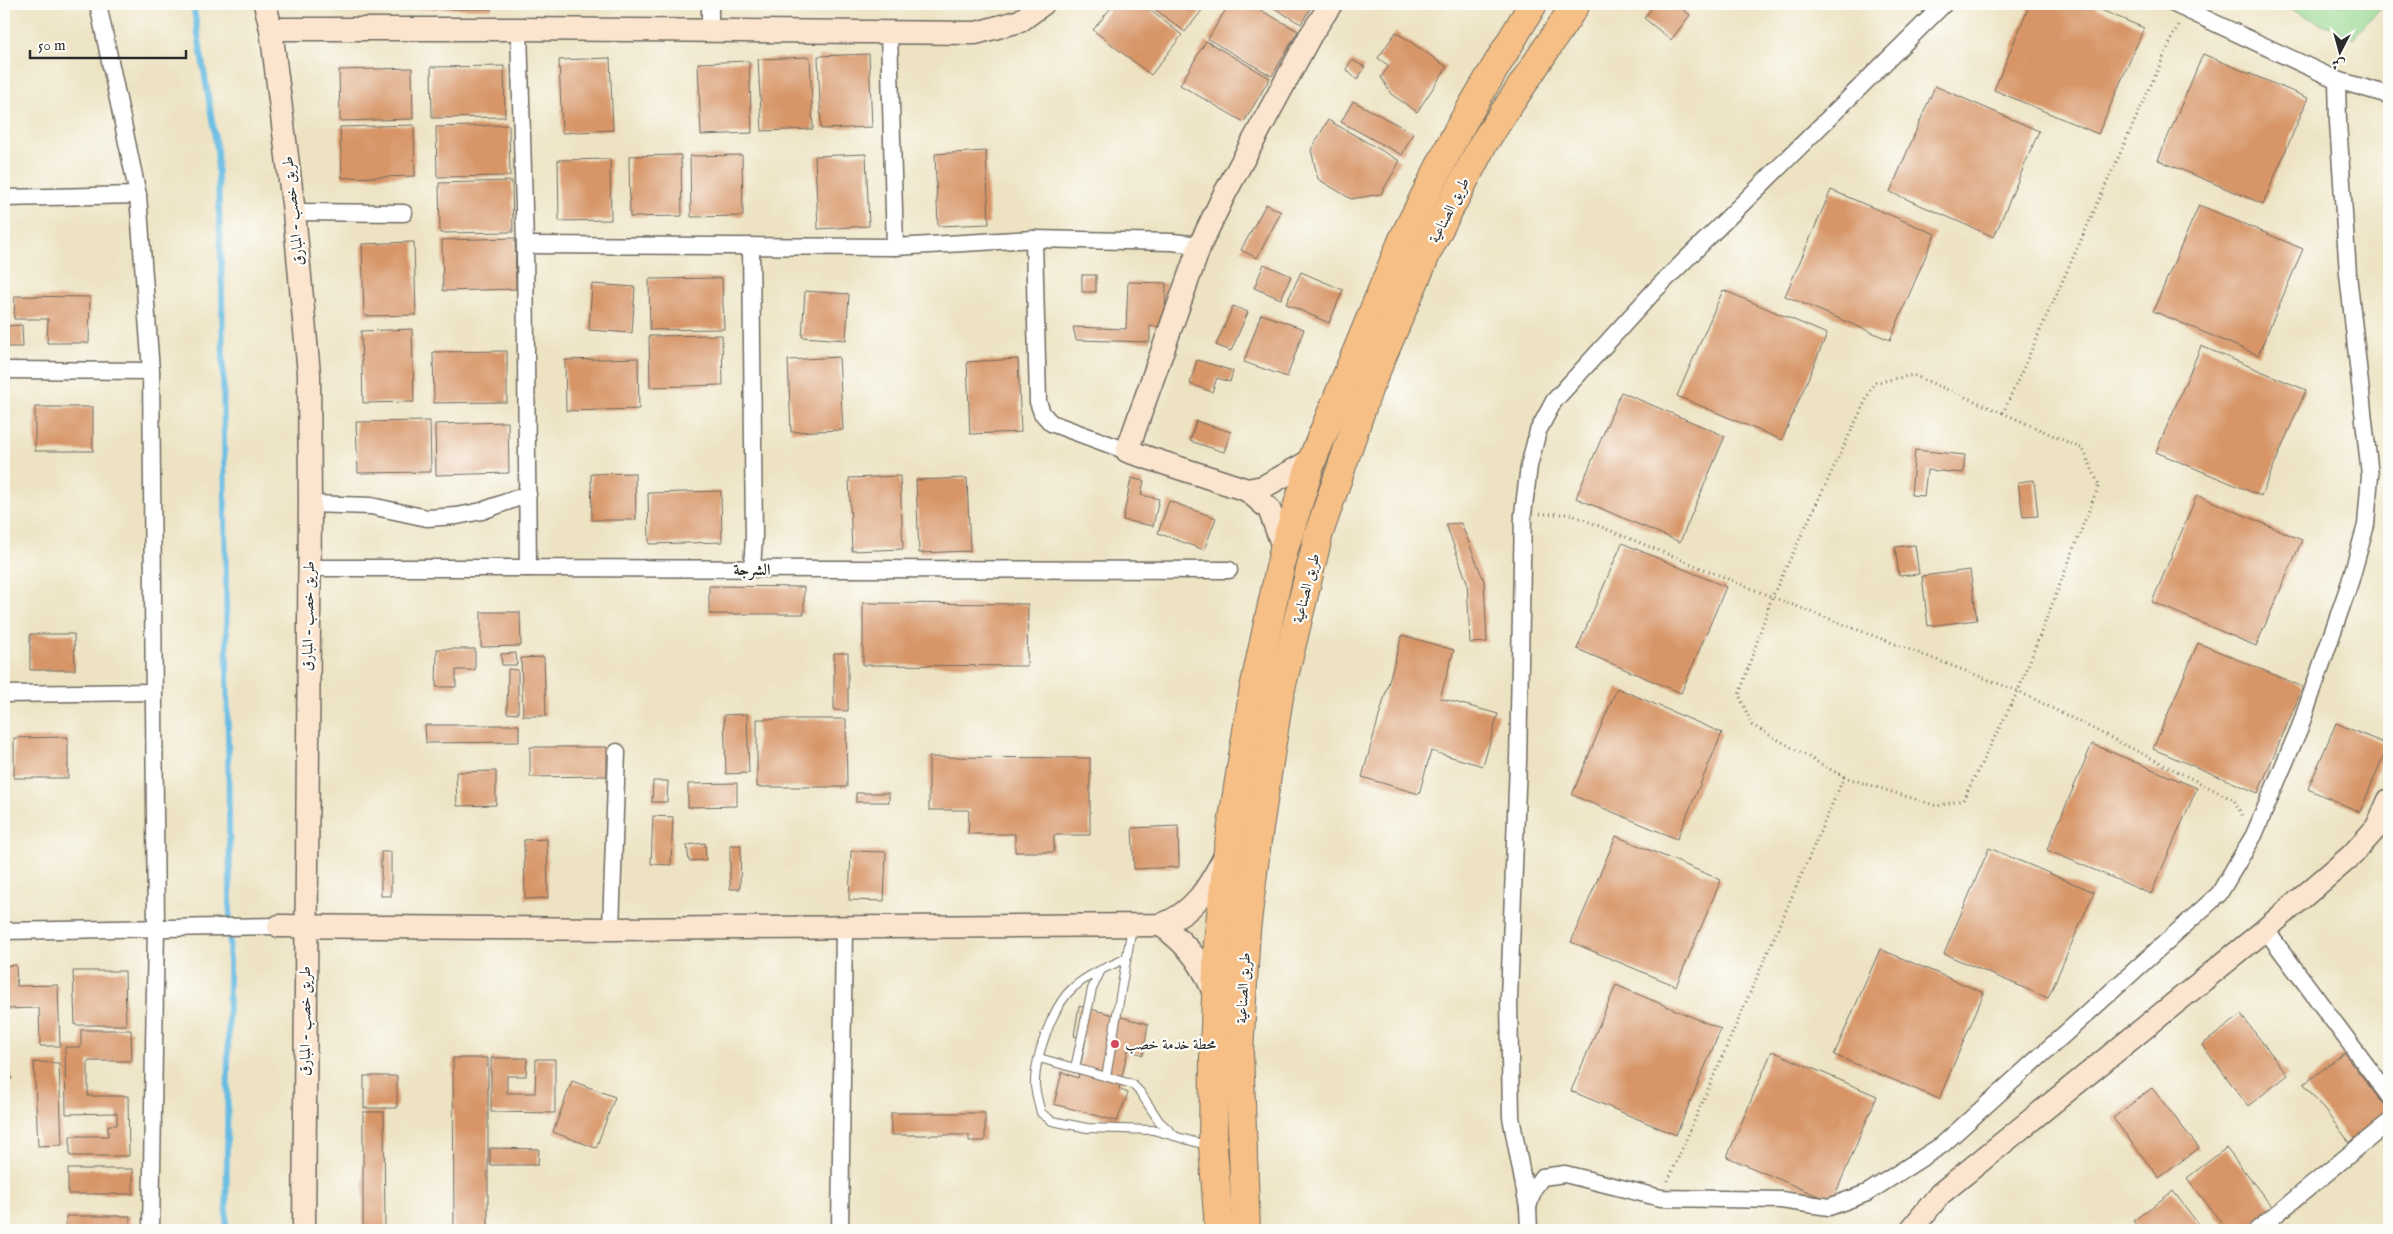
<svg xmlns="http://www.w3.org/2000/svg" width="2393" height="1234" font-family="'IM FELL English',Amiri,serif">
  <rect width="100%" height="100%" fill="#fdfcf7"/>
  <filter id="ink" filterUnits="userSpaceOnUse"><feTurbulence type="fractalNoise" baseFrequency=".02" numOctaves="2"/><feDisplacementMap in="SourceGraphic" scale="10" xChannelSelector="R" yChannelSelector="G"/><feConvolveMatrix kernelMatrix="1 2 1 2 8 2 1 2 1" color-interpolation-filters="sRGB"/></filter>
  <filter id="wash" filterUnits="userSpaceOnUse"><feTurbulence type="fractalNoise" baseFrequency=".0096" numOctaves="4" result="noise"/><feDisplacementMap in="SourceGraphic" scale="20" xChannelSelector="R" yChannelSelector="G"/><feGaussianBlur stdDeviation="1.12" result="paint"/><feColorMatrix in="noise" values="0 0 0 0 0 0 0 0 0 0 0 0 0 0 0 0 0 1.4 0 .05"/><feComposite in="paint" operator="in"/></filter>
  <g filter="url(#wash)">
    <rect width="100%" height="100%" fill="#ede3c3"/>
    <polygon fill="#94d78f" stroke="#60815d" points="2279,4 2384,4 2353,38"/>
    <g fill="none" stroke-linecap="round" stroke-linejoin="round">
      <polyline stroke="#66bce3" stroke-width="6" points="193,4 217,150 222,289 230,890 226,1230"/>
    </g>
    <g id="blocks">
      <g fill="#d79567">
        <rect x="386" y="4" width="51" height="5"/>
        <polygon points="440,4 492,4 492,9 441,9"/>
        <polygon points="863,4 915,4 915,6 863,8"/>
        <polygon points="1114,4 1142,4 1182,35 1151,75 1093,30"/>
        <polygon points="1148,4 1207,4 1185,32"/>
        <polygon points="1229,4 1250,4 1298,31 1272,76 1208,39"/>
        <polygon points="1267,4 1313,4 1301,24"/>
        <polygon points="1655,4 1676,4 1690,15 1671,40 1644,18"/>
        <polygon points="2030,4 2087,4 2144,28 2098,134 1994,90"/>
        <polygon points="1396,32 1447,67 1417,112 1391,94 1381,77 1389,66 1378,58"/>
        <polygon points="1206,41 1270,78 1244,122 1180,85"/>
        <polygon points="869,54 872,127 821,129 818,56"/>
        <polygon points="2203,54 2308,98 2263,204 2158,160"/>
        <polygon points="810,57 813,129 762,131 758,59"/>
        <polygon points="610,58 613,130 562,133 559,60"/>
        <polygon points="1352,60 1365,67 1357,80 1346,69"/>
        <polygon points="749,61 752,133 701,135 698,63"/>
        <polygon points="504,66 505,117 432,118 431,67"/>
        <polygon points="412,68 413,119 340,121 339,70"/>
        <polygon points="1935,86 2039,131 1994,237 1890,192"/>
        <polygon points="1353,101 1413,133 1402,155 1341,122"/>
        <polygon points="1328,120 1400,161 1381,194 1351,199 1318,179 1311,150"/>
        <polygon points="414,125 415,176 342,178 340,127"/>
        <polygon points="509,125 510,176 437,177 436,127"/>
        <polygon points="986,151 989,224 938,226 935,154"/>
        <polygon points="866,154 869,226 818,229 815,156"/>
        <polygon points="681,155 682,216 630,217 629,156"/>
        <polygon points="742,155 743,216 691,217 690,156"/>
        <polygon points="610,159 611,220 559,221 558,160"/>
        <polygon points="512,181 513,232 440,233 439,183"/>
        <polygon points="1831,190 1935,234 1890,340 1785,296"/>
        <polygon points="1266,204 1281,212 1257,258 1241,250"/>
        <polygon points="2199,205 2303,249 2258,355 2153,311"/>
        <polygon points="515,238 516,289 443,291 442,240"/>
        <polygon points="414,242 416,315 364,316 362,244"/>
        <polygon points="1264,264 1291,276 1281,299 1254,288"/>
        <polygon points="1301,272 1343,290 1329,323 1286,304"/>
        <rect x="1082" y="275" width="14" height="17"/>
        <polygon points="722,278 724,329 650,330 649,279"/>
        <polygon points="1128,282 1166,283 1165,327 1150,326 1150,342 1076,340 1073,327 1126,329"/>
        <polygon points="592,284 635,287 632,333 589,330"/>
        <polygon points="1723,290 1827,334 1782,440 1677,396"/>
        <polygon points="805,291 849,294 846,340 802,337"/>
        <polygon points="15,296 90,297 89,343 47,343 48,319 14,319"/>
        <polygon points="1233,306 1248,312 1231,351 1216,345"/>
        <polygon points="1261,314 1304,329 1287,377 1244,362"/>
        <polygon points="22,325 23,347 6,347 5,326"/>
        <polygon points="412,329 414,402 363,403 361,331"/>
        <polygon points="722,335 723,385 650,387 649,336"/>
        <polygon points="2201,346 2306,390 2261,496 2156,452"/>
        <polygon points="507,351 507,402 434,403 433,352"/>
        <polygon points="839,357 843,430 791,432 788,360"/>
        <polygon points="638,358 639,409 566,411 565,360"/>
        <polygon points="1018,359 1021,432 970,434 967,362"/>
        <polygon points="1197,360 1233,371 1230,382 1217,378 1212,392 1190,384"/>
        <polygon points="1621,392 1725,436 1680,542 1576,498"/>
        <rect x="35" y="407" width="58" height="44"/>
        <polygon points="430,421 431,472 358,473 356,422"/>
        <polygon points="1196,421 1231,432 1224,452 1190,441"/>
        <polygon points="508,422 509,473 436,475 435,424"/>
        <polygon points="1915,450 1965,455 1963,473 1927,470 1924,496 1911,495"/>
        <polygon points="635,473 636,520 592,520 591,474"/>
        <polygon points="900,476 903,549 852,551 849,478"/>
        <polygon points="967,478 970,551 919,553 916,480"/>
        <polygon points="1131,478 1144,481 1141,495 1159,499 1153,526 1123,520"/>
        <polygon points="2034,480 2038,516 2023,517 2018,482"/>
        <polygon points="721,491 722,542 649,544 648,493"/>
        <polygon points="2197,495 2302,540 2256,646 2152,602"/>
        <polygon points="1169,501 1216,518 1204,550 1158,533"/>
        <polygon points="1461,523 1484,581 1487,642 1470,643 1467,582 1446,524"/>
        <polygon points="1622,543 1726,587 1681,693 1577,649"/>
        <polygon points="1915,545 1919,574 1899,576 1895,547"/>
        <polygon points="1970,570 1977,620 1928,626 1922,576"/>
        <polygon points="709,586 804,587 804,614 709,614"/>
        <polygon points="863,603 1028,604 1027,666 863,665"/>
        <polygon points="481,612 520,612 521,646 481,647"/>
        <polygon points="30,634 74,634 75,670 30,670"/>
        <polygon points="1402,635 1454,650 1440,698 1498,714 1483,766 1431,751 1419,794 1362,777"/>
        <polygon points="2198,643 2303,687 2258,793 2153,749"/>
        <polygon points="437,649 475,649 475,670 456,670 456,687 436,687"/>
        <polygon points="516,653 517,665 502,665 501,654"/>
        <polygon points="834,653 848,653 848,711 834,710"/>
        <polygon points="544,657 546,716 523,716 521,658"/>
        <polygon points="508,669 518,670 518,714 507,713"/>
        <polygon points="1617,688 1722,733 1677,839 1572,795"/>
        <polygon points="747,714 749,773 726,774 724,715"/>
        <polygon points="757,719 846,719 847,787 757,787"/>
        <polygon points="2336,723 2388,745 2360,812 2308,789"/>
        <polygon points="425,725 519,725 519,742 426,743"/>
        <polygon points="68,737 68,778 14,778 14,738"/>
        <polygon points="2092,744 2197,788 2151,894 2047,850"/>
        <polygon points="530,747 607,747 607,776 530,777"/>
        <polygon points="929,757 1090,758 1090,835 1054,835 1054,852 1015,852 1015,834 968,834 969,810 929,810"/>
        <polygon points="496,771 496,805 457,806 456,772"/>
        <polygon points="653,781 668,781 667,802 652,802"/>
        <polygon points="737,783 737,806 688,807 688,784"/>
        <rect x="856" y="793" width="33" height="9"/>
        <polygon points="653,816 673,817 671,865 651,864"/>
        <polygon points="1178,826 1179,867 1134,869 1132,828"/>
        <polygon points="1616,836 1721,880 1676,986 1571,942"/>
        <polygon points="547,839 548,898 525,899 524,840"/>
        <polygon points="705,843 706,860 689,861 687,845"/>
        <polygon points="730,845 741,845 740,889 730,889"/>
        <polygon points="1989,848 2094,892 2048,998 1944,954"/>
        <polygon points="851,851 886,852 884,901 849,900"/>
        <rect x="381" y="852" width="10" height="44"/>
        <polygon points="1880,949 1984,993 1939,1099 1834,1055"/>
        <polygon points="16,965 17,986 58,985 60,1046 40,1046 39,1008 4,1009 4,966"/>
        <polygon points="73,971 125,971 126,1025 75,1025"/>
        <polygon points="1616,985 1721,1029 1676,1135 1571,1091"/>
        <polygon points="1079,1006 1148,1024 1143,1055 1128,1050 1119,1089 1128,1093 1117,1121 1054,1104 1062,1072 1078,1078 1086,1039 1074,1036"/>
        <polygon points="2241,1015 2288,1075 2248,1106 2202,1045"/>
        <polygon points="81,1030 131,1030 132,1061 88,1061 88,1096 128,1096 129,1156 70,1156 70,1136 108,1136 108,1125 117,1125 117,1113 66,1114 65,1047 81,1047"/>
        <polygon points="1772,1051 1877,1096 1832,1202 1727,1157"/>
        <polygon points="2344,1053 2389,1112 2389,1115 2351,1144 2304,1084"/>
        <polygon points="453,1058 488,1058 488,1230 454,1230"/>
        <polygon points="491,1058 527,1058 526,1076 507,1076 507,1093 535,1093 536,1059 555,1059 555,1113 491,1112"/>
        <polygon points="4,1062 8,1062 12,1079 4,1079"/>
        <polygon points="34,1062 59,1063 62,1145 38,1146"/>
        <rect x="364" y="1076" width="33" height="32"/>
        <polygon points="572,1081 615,1097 596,1148 553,1132"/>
        <polygon points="2152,1088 2199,1148 2159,1178 2113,1118"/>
        <polygon points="363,1112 384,1112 385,1230 363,1230"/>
        <polygon points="891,1113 985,1113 985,1141 969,1141 969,1135 891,1135"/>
        <polygon points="490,1148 539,1149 538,1165 490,1165"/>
        <polygon points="2226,1148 2273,1208 2244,1230 2227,1230 2187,1178"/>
        <rect x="68" y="1169" width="65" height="25"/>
        <polygon points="2173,1191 2203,1230 2140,1230 2133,1221"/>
        <rect x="66" y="1216" width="64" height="14"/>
      </g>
    </g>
  </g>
  <g filter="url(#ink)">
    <use href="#blocks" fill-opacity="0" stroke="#6f6b60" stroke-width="1"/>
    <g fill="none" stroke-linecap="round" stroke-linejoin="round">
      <g stroke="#6f6b60" stroke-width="10">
        <g id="lane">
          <path d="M1125,959C1107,967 1089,974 1074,987C1053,1004 1034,1059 1035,1086C1036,1095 1039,1104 1041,1113L1052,1121L1087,1128L1153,1130L1209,1146"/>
          <polyline points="1039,1058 1132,1084 1140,1092 1159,1121 1174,1135"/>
          <polyline points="1075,1068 1092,989 1101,970"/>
          <polyline points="1106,1077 1132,927"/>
        </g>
      </g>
      <g stroke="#6f6b60" stroke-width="19">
        <g id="street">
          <polyline points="98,4 138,195 151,371 156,927 151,1230"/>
          <polyline points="710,4 710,30"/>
          <polyline points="2174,4 2337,80 2389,95"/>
          <polyline points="519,29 525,245 528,568 1229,570"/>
          <polyline points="889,32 895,247"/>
          <polyline points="4,198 138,195"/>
          <polyline points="294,212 404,213"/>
          <polyline points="1034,239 1172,242 1200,245"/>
          <polyline points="525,245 895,247 1034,239 1038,402 1042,413 1051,423 1127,451"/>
          <polyline points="751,246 754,538 752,569"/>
          <polyline points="4,370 151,371"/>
          <polyline points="310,504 371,506 427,518 457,516 482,511 528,494"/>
          <polyline points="309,568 528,568"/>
          <polyline points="4,694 153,692"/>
          <polyline points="611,929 617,752"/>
          <polyline points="2265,929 2389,1096"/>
          <polyline points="4,931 279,926"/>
          <polyline points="1528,1207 1534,1188 1542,1177 1565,1174 1661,1198 1781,1200 1829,1207 1867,1193 1942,1145 2219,894 2254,835 2300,727 2350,582 2366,525 2370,475 2348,274 2338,122 2337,80"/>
          <polyline points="840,1230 844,929"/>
          <polyline points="1529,1230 1528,1207 1511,1117 1509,998 1518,762 1523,514 1529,466 1538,431 1554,401 1655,290 1944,4"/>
          <polyline points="2257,1230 2389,1122"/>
        </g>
      </g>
      <g stroke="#6f6b60" stroke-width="25">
        <g id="secondary">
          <polyline points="265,4 271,29 294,212 309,374 310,504 304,1230"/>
          <polyline points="271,29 519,29 976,33 1020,21 1043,4"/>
          <polyline points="1247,490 1263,487 1312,460"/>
          <polyline points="1284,549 1269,509 1247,490 1127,451 1200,245 1224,195 1310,36 1331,4"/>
          <path d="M1161,925C1189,946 1203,963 1215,996"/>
          <path d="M279,926L611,929L1161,925C1194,913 1209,887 1225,856"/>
          <polyline points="1911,1230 1940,1194 2260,934 2352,855 2377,827 2389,800"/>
        </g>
      </g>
      <g stroke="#6f6b60" stroke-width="30">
        <g id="highway">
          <polyline points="1219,1230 1213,1147 1214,1053 1218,942 1228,850 1253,693 1284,549 1312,460 1403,239 1458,130 1533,4"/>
          <polyline points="1246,1230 1239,1053 1246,930 1257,841 1279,697 1319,533 1369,387 1428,250 1483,144 1576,4"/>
        </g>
      </g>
      <g stroke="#6f6b60" stroke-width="3" stroke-dasharray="1 4" stroke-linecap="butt">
        <polyline points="1540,514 1570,514 1772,597 2018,691 2234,800 2242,815"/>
        <polyline points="1844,777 1752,725 1739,695 1772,597 1874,383 1913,375 2003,413"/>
        <polyline points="1668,1181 1844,777 1937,806 1963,800 2018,691 2099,485 2083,449 2003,413 2178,25"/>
      </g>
      <use href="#lane" stroke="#fff" stroke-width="8"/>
      <use href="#street" stroke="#fff" stroke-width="16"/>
      <use href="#secondary" stroke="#fbe5cf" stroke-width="22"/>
      <use href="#highway" stroke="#f5bf86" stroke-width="28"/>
    </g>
  </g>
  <circle fill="#d1495b" stroke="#fdfcf7" stroke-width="2" cx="1115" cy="1044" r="5"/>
  <g text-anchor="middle" stroke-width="4.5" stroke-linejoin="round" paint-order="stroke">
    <g font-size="15" fill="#2b2b2b" stroke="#fdfcf7">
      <text transform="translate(1449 210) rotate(-63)" y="5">طريق الصناعية</text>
      <text transform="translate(293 211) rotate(-96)" y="5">طريق خصب - المبارق</text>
      <text transform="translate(1306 588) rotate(-76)" y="5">طريق الصناعية</text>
      <text transform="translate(308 616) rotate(-89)" y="5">طريق خصب - المبارق</text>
      <text transform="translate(1243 988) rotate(-87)" y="5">طريق الصناعية</text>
      <text transform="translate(305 1021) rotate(-90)" y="5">طريق خصب - المبارق</text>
    </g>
    <g font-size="15" fill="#2b2b2b" stroke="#fdfcf7" text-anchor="start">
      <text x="1125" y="1049">محطة خدمة خصب</text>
    </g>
    <g font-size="16" font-weight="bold" fill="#2b2b2b" stroke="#fdfcf7">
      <text x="752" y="575">الشرجة</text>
    </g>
  </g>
  <rect width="2393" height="1234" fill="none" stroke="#fdfcf7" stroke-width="20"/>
  <g transform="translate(2340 52) rotate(186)" stroke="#fdfcf7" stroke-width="4" paint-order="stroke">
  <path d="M0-4L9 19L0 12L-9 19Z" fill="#2b2b2b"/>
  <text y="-8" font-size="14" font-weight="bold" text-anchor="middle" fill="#2b2b2b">ش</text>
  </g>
  <path d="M30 50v8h156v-8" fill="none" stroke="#2b2b2b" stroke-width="2.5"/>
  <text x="38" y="50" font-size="15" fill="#2b2b2b" stroke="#fdfcf7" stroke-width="4" paint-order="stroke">50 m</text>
</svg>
